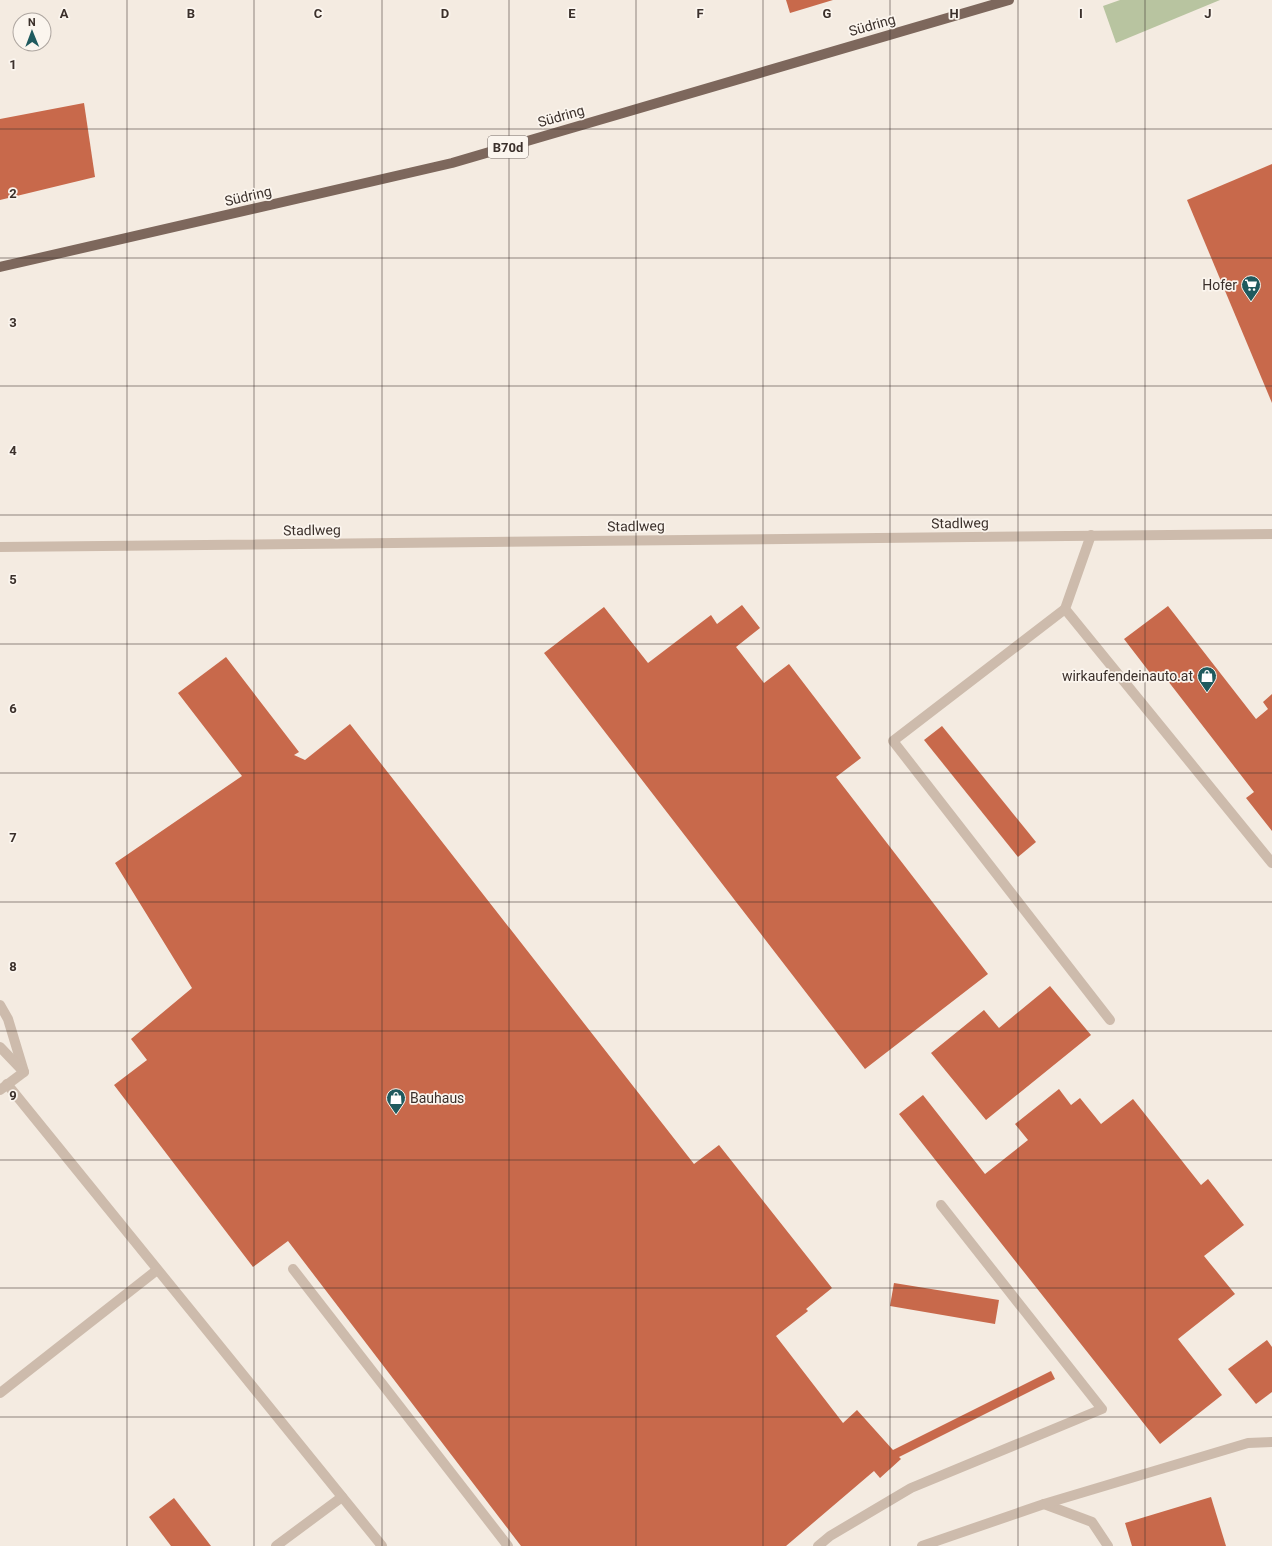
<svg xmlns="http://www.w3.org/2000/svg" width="1272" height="1546" font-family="Roboto,sans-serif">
  <rect width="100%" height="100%" fill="#f4ebe1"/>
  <polygon fill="#b8c4a0" points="1120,0 1220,0 1116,43 1103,6"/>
  <g fill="#c8694b">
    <polygon points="786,0 833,0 790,13"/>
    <polygon points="84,103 95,177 0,200 0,119"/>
    <polygon points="1272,164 1272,403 1187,200"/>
    <polygon points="742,605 760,628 736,647 764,683 789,664 861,758 836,777 988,974 865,1069 544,653 604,607 648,663 711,615 717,624"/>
    <polygon points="1168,606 1256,719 1268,709 1263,702 1272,694 1272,831 1246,798 1254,792 1161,672 1154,678 1124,639"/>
    <polygon points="226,657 299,752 294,755 305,760 350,724 694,1164 719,1145 832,1288 806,1309 808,1311 776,1336 843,1423 857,1410 893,1450 1051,1371 1055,1379 899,1457 901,1459 880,1478 874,1471 786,1546 521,1546 288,1241 253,1267 114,1085 147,1060 131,1039 192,988 115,863 242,776 178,693"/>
    <polygon points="942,726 1036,842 1018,857 924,740"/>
    <polygon points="1050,986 1091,1035 986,1120 931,1053 984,1010 999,1028"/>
    <polygon points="1059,1089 1071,1105 1080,1098 1101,1124 1133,1099 1201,1185 1208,1179 1244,1225 1204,1256 1235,1294 1178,1339 1222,1395 1160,1444 899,1114 923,1095 985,1174 1028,1140 1015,1124"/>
    <polygon points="894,1283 999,1300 995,1324 890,1306"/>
    <polygon points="1267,1340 1272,1347 1272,1392 1256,1404 1228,1369"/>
    <polygon points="1211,1497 1226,1546 1132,1546 1125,1523"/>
    <polygon points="174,1498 211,1546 171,1546 149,1517"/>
  </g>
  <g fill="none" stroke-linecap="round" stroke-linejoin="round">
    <g stroke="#cdbbac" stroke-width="10">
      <polyline points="1091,535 1065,609 1272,863"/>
      <polyline points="1065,609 893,741 1110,1020"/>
      <polyline points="0,1005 8,1019 24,1072"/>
      <polyline points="0,1047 22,1070"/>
      <polyline points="7,1084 382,1546"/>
      <polyline points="0,1090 24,1072"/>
      <polyline points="293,1269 508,1546"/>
      <polyline points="0,1393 157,1270"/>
      <polyline points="1044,1504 1092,1522 1108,1546"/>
      <polyline points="276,1546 342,1497"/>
      <polyline points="818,1546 830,1536 911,1488 1102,1409 941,1205"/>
      <polyline points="922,1546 1044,1504 1248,1443 1272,1442"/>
    </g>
    <polyline stroke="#cdbbac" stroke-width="10" points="0,547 1272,534"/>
    <polyline stroke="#7d675c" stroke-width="10" points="0,267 452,163 1009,0"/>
  </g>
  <path fill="none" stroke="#3b302b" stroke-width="1" stroke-opacity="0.55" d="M127,0V1546M254,0V1546M382,0V1546M509,0V1546M636,0V1546M763,0V1546M890,0V1546M1018,0V1546M1145,0V1546M0,129H1272M0,258H1272M0,386H1272M0,515H1272M0,644H1272M0,773H1272M0,902H1272M0,1031H1272M0,1160H1272M0,1288H1272M0,1417H1272"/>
  <defs>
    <g id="supermarket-pin" transform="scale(1)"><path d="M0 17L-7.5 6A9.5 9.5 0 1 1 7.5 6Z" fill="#1f5a5e" stroke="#fbf5ee"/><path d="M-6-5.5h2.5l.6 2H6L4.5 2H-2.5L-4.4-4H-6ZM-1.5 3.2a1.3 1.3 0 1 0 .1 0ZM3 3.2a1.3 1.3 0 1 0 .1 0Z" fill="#fff"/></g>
    <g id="shop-pin" transform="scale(1)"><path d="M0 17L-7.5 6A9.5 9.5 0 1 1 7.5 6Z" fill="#1f5a5e" stroke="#fbf5ee"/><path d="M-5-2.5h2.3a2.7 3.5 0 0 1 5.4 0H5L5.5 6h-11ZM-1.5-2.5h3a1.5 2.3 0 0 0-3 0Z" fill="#fff"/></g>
  </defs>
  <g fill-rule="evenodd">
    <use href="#supermarket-pin" x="1251" y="285"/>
    <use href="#shop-pin" x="1207" y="676"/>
    <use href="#shop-pin" x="396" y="1098"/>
  </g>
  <g text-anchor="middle" stroke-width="3.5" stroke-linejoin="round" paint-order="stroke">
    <rect fill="#fbf5ee" stroke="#756b66" stroke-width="1" x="488" y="136" width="40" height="22" rx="3"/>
    <g font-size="13" font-weight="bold" fill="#3b302b">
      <text x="508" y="152">B70d</text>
    </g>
    <g font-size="14" fill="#3b302b" stroke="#fbf5ee">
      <text transform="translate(872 25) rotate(-16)" y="5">Südring</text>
      <text transform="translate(561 116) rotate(-16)" y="5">Südring</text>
      <text transform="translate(248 196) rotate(-13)" y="5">Südring</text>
      <text transform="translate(960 523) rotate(-1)" y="5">Stadlweg</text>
      <text transform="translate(636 526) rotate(-1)" y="5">Stadlweg</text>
      <text transform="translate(312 530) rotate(-1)" y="5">Stadlweg</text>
    </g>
    <g font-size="14" fill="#3b302b" stroke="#fbf5ee" text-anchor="end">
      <text x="1237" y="290">Hofer</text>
      <text x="1193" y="681">wirkaufendeinauto.at</text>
      <text x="410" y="1103" text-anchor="start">Bauhaus</text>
    </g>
  </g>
  <g font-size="13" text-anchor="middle" font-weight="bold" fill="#3b302b" stroke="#fbf5ee" stroke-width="3.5" stroke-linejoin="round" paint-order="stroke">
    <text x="64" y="18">A</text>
    <text x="191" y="18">B</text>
    <text x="318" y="18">C</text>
    <text x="445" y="18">D</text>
    <text x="572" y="18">E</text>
    <text x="700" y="18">F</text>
    <text x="827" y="18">G</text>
    <text x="954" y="18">H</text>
    <text x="1081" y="18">I</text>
    <text x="1208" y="18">J</text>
    <text x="13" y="69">1</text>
    <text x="13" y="198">2</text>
    <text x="13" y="327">3</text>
    <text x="13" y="455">4</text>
    <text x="13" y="584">5</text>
    <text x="13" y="713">6</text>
    <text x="13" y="842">7</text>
    <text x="13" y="971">8</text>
    <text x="13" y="1100">9</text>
  </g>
  <g transform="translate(32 32) rotate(359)"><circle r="19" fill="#fbf5ee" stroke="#aea6a0"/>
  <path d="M0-3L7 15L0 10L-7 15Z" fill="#1f5a5e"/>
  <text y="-6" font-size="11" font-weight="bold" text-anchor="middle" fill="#3b302b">N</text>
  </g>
</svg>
